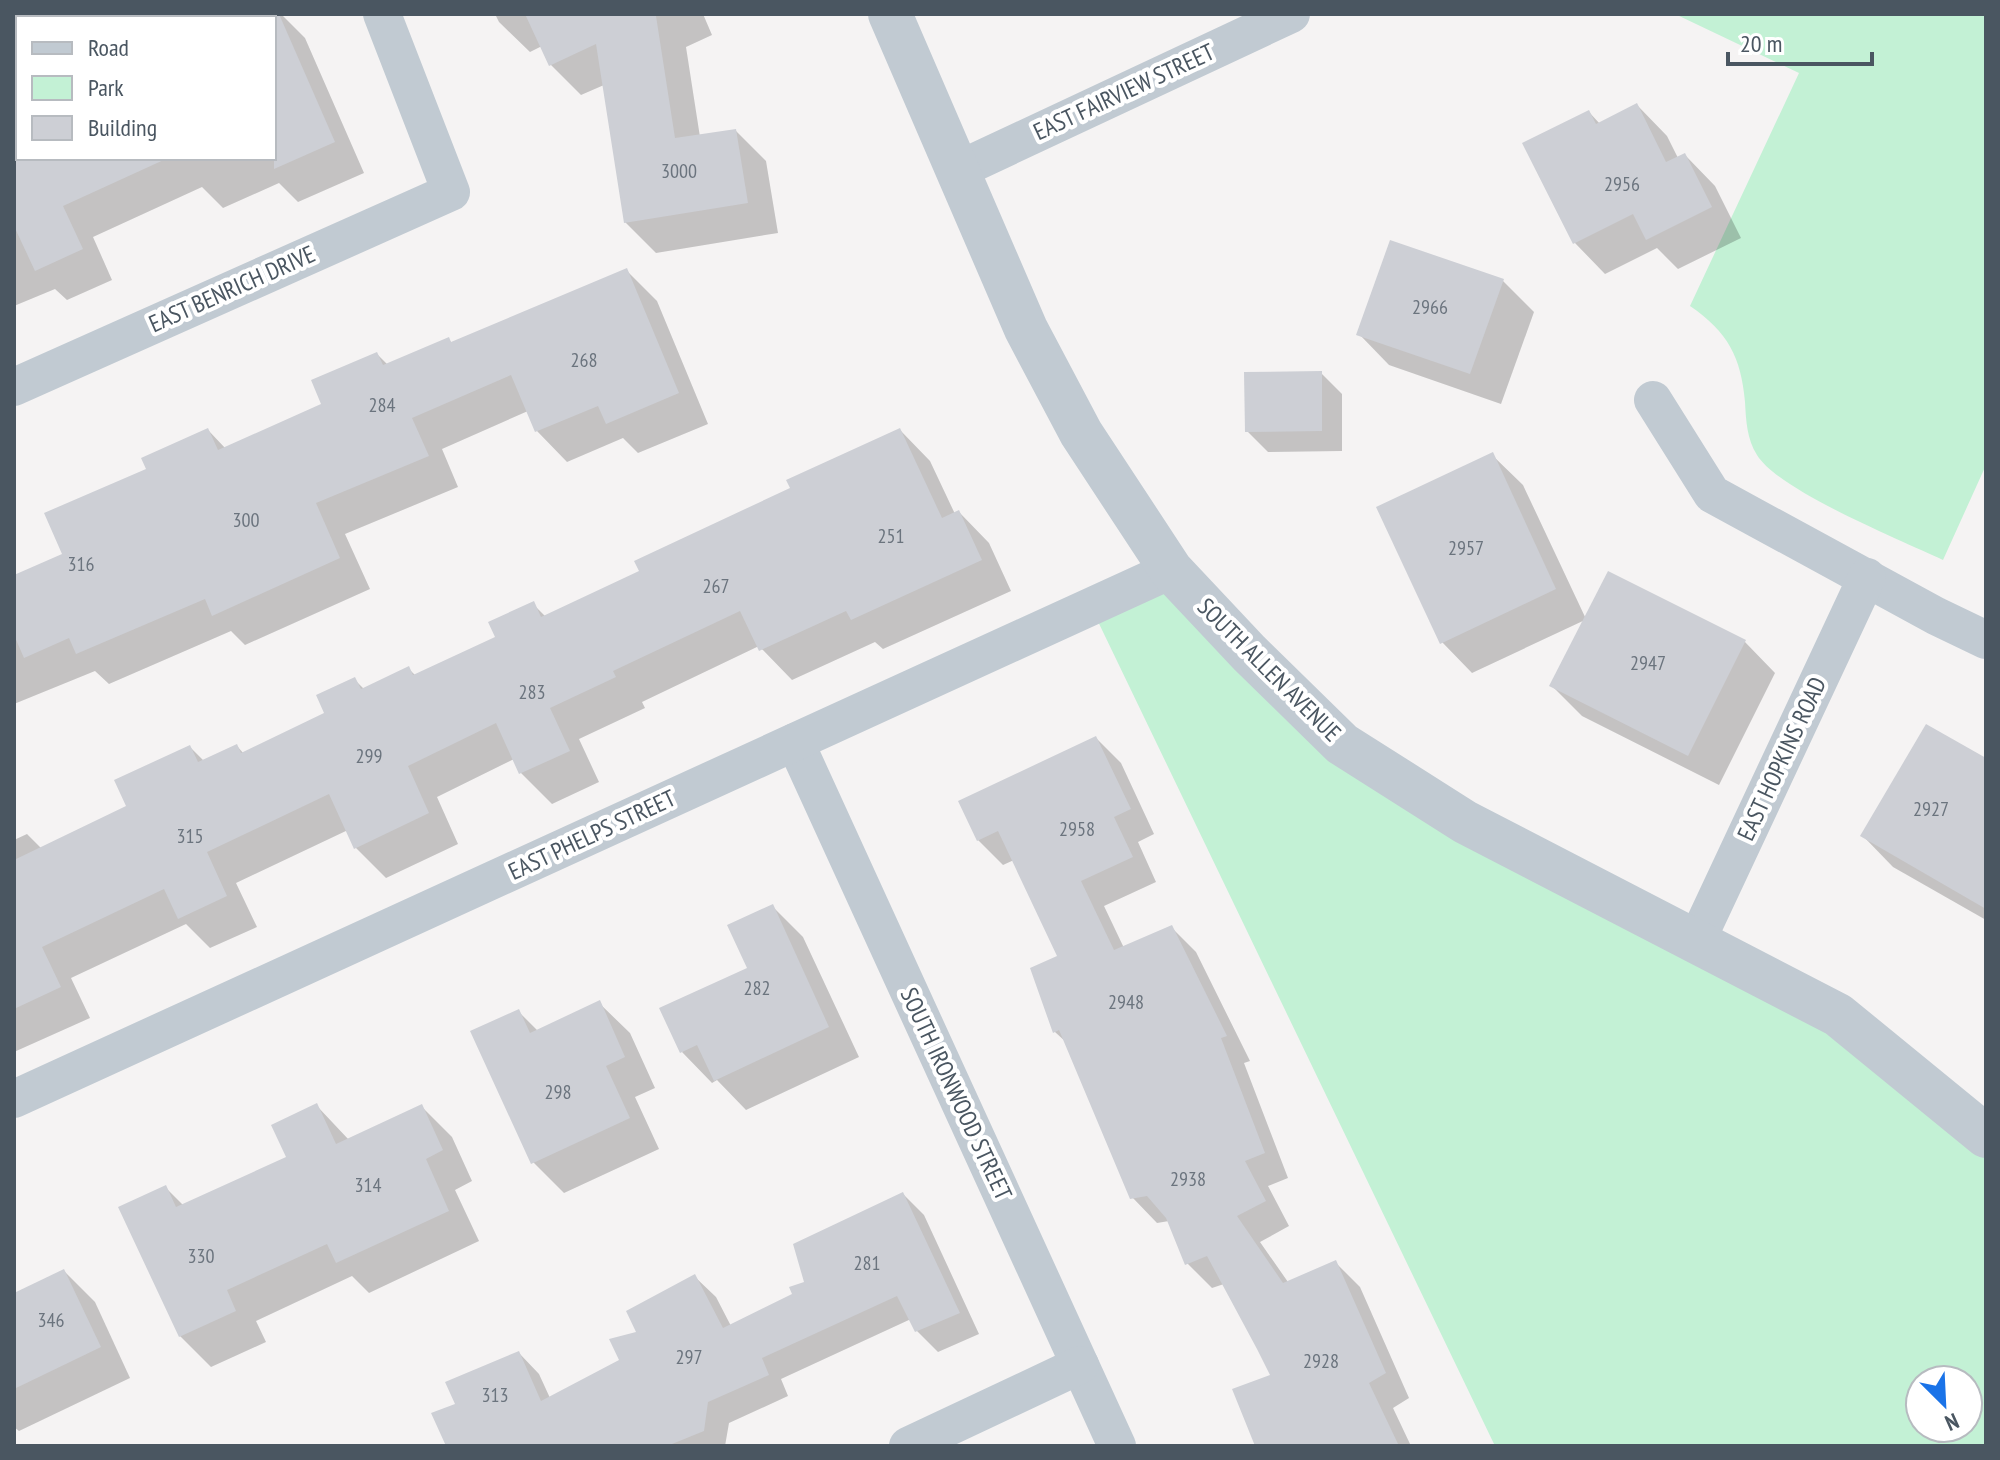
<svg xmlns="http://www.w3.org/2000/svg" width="2000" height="1460" font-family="'PT Sans Narrow',sans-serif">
  <rect width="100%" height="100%" fill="#f5f3f3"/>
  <g fill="#c3f1d5" fill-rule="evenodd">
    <path d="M1675,14H1986V465L1943,560C1901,540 1779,491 1757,455C1747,439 1746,421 1745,402C1741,357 1728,332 1690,306L1799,73Z"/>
    <path d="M1171,570L1342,744L1838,1015L1986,1136V1446H1495L1091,607ZM1920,1380H1968V1428H1920Z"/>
  </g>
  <g fill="#0003">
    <polygon points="260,14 281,14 305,38 364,173 298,202 279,183 223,208 202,187 93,237 112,280 67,300 55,289 14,306 14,126 18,124 18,158 274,158 274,18 251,18"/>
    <polygon points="495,14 703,14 712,35 686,47 700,137 736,131 766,161 778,233 656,253 625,222 604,85 581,95 551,65 542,46 530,52 499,22"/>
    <polygon points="1637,105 1667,136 1678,158 1685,155 1715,186 1741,238 1678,269 1657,248 1605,274 1575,243 1525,144 1589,112 1600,124"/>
    <polygon points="627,271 657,301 708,424 638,453 623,438 567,462 537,431 528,411 442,449 458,487 345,534 370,589 245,645 231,631 109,684 95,671 14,704 14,577 65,555 149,470 208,430 226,449 324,406 377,354 388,365 448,339 453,344"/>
    <polygon points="1503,281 1534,312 1501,404 1389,365 1359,334"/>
    <polygon points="1321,373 1342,394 1342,451 1268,452 1247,431"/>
    <polygon points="900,430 930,461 955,514 959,512 989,543 1011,591 883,649 875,642 792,680 759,646 642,702 645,708 579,739 599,782 552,804 521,773 514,759 437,797 458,844 386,878 356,848 348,830 236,883 257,927 210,948 186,924 71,978 90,1018 14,1052 14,840 27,834 42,849 128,807 190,747 204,761 237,746 244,754 327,714 355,680 364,689 409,669 416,676 497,638 533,604 546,617 641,572"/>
    <polygon points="1492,455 1523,485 1586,619 1745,642 1775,673 1719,785 1582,716 1552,686 1585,620 1472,673 1442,642"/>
    <polygon points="1096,738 1121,763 1154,834 1138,842 1156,882 1104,906 1124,948 1171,927 1196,952 1250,1061 1244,1063 1288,1178 1268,1186 1289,1226 1260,1242 1288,1282 1335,1262 1360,1287 1409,1398 1393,1408 1411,1446 1258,1446 1273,1376 1224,1284 1212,1288 1187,1263 1169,1221 1157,1223 1132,1197 1067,1043 1055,1032 1060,956 1014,860 1003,865 978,840"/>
    <polygon points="1986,761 1986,920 1893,867 1863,836"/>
    <polygon points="772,906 803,937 859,1057 746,1110 717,1080 712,1083 682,1052 750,969"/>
    <polygon points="599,1003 630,1033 655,1088 635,1097 659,1149 564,1193 533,1162 518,1011 538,1031"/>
    <polygon points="317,1106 349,1140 421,1106 452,1137 472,1181 455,1190 479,1241 369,1293 352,1276 256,1321 266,1342 211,1367 180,1336 165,1187 184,1206 289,1158"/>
    <polygon points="903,1194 924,1215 979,1334 938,1352 917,1331 911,1319 781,1379 788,1396 729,1423 725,1446 448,1446 458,1405 519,1353 539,1374 550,1398 621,1361 639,1333 695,1277 716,1297 731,1326 794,1295"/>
    <polygon points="64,1271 95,1302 130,1378 19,1431 14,1427 14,1295"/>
  </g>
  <g fill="#cdcfd5">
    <polygon points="274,14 279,14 335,142 274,169"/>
    <polygon points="525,14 661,14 656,16 675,138 736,129 748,203 624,223 596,44 549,66"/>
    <polygon points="1637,103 1666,162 1685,153 1712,207 1646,240 1633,214 1573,244 1522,143 1589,110 1596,124"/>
    <polygon points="14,158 168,158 63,206 83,249 35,271 14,226"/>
    <polygon points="1390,240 1504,279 1470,374 1356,335"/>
    <polygon points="627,268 679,393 606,424 598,406 535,432 511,375 412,418 429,456 316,503 340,558 212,616 205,599 76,654 69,638 24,658 14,635 14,575 62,554 44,513 146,469 141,458 208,428 218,450 321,404 311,380 377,352 383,365 449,337 451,342"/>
    <polygon points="1322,371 1322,431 1245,432 1244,372"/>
    <polygon points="900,428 942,518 959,510 982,560 851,620 846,611 759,651 740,611 613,671 616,677 550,708 570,751 519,774 496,723 408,766 429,813 354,849 329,794 207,852 227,896 178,919 164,889 42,947 61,987 14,1009 14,860 126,806 114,780 190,745 198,762 237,744 241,753 324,713 316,695 355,677 361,689 409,666 413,675 495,637 488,622 534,601 541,617 639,571 634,561 790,488 786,480"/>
    <polygon points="1493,452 1556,589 1440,644 1376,507"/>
    <polygon points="1608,571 1746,640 1688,756 1549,686"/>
    <polygon points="1926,724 1986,758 1986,909 1860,836"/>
    <polygon points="1096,736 1131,809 1114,817 1133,857 1081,881 1114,950 1172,925 1227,1036 1221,1038 1265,1153 1245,1161 1266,1201 1237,1216 1283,1283 1336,1260 1386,1373 1369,1383 1399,1446 1255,1446 1232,1389 1270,1375 1257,1349 1207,1256 1185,1265 1166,1218 1147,1196 1130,1199 1059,1030 1053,1033 1030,968 1057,956 998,831 977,841 958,801"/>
    <polygon points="773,904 829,1027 714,1081 697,1045 680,1053 659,1008 747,968 727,925"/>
    <polygon points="600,1000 625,1057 606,1066 630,1118 531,1164 470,1031 519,1009 530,1033"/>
    <polygon points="317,1103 336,1144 422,1104 443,1150 426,1159 449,1211 336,1263 327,1244 227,1290 236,1311 179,1337 118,1207 166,1185 176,1207 286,1157 271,1125"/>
    <polygon points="903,1192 960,1313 915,1332 897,1296 762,1358 769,1375 708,1402 704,1431 667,1446 446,1446 431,1413 455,1404 445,1382 519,1351 541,1401 619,1360 609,1339 636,1332 626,1311 695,1274 723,1328 792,1294 789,1287 804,1282 793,1244"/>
    <polygon points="64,1269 101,1347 14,1389 14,1293"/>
  </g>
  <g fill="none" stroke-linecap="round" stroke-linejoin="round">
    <g stroke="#c1cad2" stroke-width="38">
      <polyline points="956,171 1291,14"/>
      <polyline points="14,387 451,192 382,14"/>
      <polyline points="1653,400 1712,494 1936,616 1986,640"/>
      <polyline points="795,742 1117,1446"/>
      <polyline points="1696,942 1867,577"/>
      <polyline points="14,1099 1171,570"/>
      <polyline points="908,1446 1080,1365"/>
    </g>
    <polyline stroke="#c1cad2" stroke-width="44" points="890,14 1026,329 1081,433 1171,570 1249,653 1342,744 1465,822 1838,1015 1986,1136"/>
  </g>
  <g text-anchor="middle" stroke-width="8" stroke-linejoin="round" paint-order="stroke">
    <g font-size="20" fill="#6b747e">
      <text x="679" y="178">3000</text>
      <text x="1622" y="191">2956</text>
      <text x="1430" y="314">2966</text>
      <text x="584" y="367">268</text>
      <text x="382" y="412">284</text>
      <text x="246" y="527">300</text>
      <text x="891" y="543">251</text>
      <text x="1466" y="555">2957</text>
      <text x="81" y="571">316</text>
      <text x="716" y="593">267</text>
      <text x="1648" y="670">2947</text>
      <text x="532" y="699">283</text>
      <text x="369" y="763">299</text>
      <text x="1931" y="816">2927</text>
      <text x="1077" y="836">2958</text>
      <text x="190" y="843">315</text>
      <text x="757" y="995">282</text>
      <text x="1126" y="1009">2948</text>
      <text x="558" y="1099">298</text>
      <text x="1188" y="1186">2938</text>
      <text x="368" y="1192">314</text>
      <text x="201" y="1263">330</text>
      <text x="867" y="1270">281</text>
      <text x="51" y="1327">346</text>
      <text x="689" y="1364">297</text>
      <text x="1321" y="1368">2928</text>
      <text x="495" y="1402">313</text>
    </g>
    <g font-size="24" fill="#4a5661" stroke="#fff">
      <text transform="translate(1124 92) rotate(-25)" y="8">EAST FAIRVIEW STREET</text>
      <text transform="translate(232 289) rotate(-24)" y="8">EAST BENRICH DRIVE</text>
      <text transform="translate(1269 670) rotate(45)" y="8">SOUTH ALLEN AVENUE</text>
      <text transform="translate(1782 759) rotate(-65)" y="8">EAST HOPKINS ROAD</text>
      <text transform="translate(592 835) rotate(-25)" y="8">EAST PHELPS STREET</text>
      <text transform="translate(956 1094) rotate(65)" y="8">SOUTH IRONWOOD STREET</text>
    </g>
  </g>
  <rect width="2000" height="1460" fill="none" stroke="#4a5661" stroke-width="32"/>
  <rect x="16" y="16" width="260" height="144" fill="#ffffff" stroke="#b7bbc0" stroke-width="2"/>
  <rect x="32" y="42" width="40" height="12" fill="#c1cad2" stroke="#b7bbc0" stroke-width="2"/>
  <text x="88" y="56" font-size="24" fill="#4a5661">Road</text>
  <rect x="32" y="76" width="40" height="24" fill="#c3f1d5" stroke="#b7bbc0" stroke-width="2"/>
  <text x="88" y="96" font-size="24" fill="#4a5661">Park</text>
  <rect x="32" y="116" width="40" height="24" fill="#cdcfd5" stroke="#b7bbc0" stroke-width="2"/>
  <text x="88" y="136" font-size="24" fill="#4a5661">Building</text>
  <g transform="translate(1944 1404) rotate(156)"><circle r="38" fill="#ffffff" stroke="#b7bbc0" stroke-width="2"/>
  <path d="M0-6L14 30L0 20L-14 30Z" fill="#1a73e8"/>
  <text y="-12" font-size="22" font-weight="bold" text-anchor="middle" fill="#4a5661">N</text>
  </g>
  <path d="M1728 52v12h144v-12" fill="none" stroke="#4a5661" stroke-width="4"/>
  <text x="1740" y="52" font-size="24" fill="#4a5661" stroke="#ffffff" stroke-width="6" paint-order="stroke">20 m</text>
</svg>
